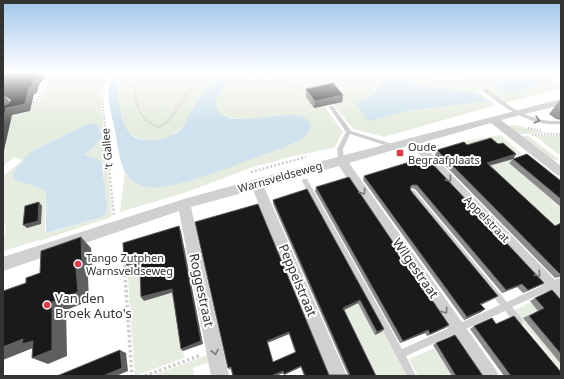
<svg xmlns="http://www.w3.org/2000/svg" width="564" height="379" font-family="'Noto Sans',sans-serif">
  <rect width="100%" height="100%" fill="#fff"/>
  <g fill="#e6ecdf" fill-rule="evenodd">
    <path d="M53,72H107L100,93L112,215L109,218L39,241V240L3,251V236L5,235L6,225L3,226V176L23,160L14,157L3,166V151L5,150L6,144H3V141L6,140L11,115L30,111L16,107L39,103L49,77ZM88,124H97L102,134L100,140L84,155L102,163C107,182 102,200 99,218L47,233L45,231L46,192L42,189L13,179L14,171L36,149Z"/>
    <path d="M123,72H496L497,85L506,91L542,82L528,72H538L561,86V88L505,103L487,90L478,92L496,105L384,137L354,129L350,125L333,104L324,106L343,132L334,148L294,156L253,167L187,192L120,212L125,171L127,176L209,174L293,144L306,135L283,115L260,119H240L227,117L185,126L172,136L153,141L140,139L127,132L124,123L118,98V86ZM414,83C438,90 464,94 488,100L396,113L360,101L366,99L380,86Z"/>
    <polygon points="512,125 520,126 539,132 556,133 517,134 508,127"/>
    <polygon points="500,135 522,154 509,158 561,202 561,235 460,142"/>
    <polygon points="561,135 561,153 558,154 535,136"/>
    <path d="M519,136H528L560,160C546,163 530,144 519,136Z"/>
    <polygon points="316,207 407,376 374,376 300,225 284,230 279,219"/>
    <polygon points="187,247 190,261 170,267 184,358 135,376 127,266"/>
    <polygon points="531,302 561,337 561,370 513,311"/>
    <polygon points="434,348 452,376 418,376 409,359"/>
    <polygon points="210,354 211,361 193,368 194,376 152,376"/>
  </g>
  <g fill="#cfe2ee">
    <path d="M114,72H123C116,83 118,95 120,107C122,114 123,124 127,130C137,146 164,140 177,133C185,128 185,122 189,115C197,100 210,85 222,72H238L228,82L215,100C216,104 217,109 219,112C237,132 304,100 310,125C313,141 273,151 262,155C236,165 171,192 146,187C139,185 132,181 128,176C120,168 117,142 115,130C111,111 103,90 114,72Z"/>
    <path d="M382,72H401C424,99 464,81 488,101L408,111L369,121L356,104C359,101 363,100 367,98C377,92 384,83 382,72Z"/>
    <path d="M496,72H528L542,82C532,88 499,102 495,81C495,78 496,75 496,72Z"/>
    <polygon points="88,124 97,124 102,134 100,140 84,155 100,160 102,163 107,208 106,214 99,218 46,233 46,192 42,189 13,179 13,174 16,168 22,163 25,157 36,149"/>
  </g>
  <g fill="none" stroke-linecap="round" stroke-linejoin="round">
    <g stroke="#cdcdcd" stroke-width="2" stroke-dasharray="1.5 1.5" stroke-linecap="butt">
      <path d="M141,72C139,77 135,85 135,90C136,108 142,123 160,127L168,121L204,72"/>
      <path d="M270,72C282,83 296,87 311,89"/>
      <polyline points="304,72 319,89"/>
      <polyline points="434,72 465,74 478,85"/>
      <polyline points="540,72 561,84"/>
      <polyline points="466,74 472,72"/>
      <polyline points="330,85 348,77 354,72"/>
      <polyline points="30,103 37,102 47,76 51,72"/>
      <polyline points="528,128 541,131"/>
      <polyline points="532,135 561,134"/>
      <polyline points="107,150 102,95 103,85 110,72"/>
    </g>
    <g stroke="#cdcdcd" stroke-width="2.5" stroke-dasharray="2 2" stroke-linecap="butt">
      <polyline points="107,149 114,216"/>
      <polyline points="251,172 306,157"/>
    </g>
    <g stroke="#cdcdcd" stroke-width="3.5" stroke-dasharray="2.5 2.5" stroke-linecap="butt">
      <polyline points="124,260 132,376"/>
      <polyline points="145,376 201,355"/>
    </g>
    <g fill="#d0d0d0" fill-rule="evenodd">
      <path d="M483,89H487C510,107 529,122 560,121L561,122V124C531,127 506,109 483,91Z"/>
      <polygon points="329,106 333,106 351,131 395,145 396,146 395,147 391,147 350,134 343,149 344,160 343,161 339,161 337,149 346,132 329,107"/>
      <polygon points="303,179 307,179 402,349 500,305 410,194 409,192 410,190 414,190 507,302 561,277 561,285 512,307 522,319 523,322 522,325 519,326 516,325 505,311 406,356 416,376 407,376 302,181"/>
    </g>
    <polygon fill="#d0d0d0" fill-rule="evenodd" points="561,99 561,105 501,120 561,166 561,176 557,175 491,123 421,143 561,286 561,305 556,302 411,145 349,163 496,370 499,376 479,376 339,166 264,187 347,376 329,376 253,190 191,207 229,376 211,376 179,211 3,271 3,257 184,199 341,156"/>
  </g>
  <g fill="#8c8c8c" fill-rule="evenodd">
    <polygon points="306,89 343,95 342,102 314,108 306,97"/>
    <polygon points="560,100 561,100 561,120 556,119 549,114"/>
    <polygon points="498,144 516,154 513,159 561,181 561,207 509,163 513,159 489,166 555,226 561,223 561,276 555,278 435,155 437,150 467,145"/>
    <polygon points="426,157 544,283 523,293 517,287 502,293 415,189 410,188 411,191 493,299 481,305 485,309 481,312 464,320 363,180 364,176"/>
    <polygon points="316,187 445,328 427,336 425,333 400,343 315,191"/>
    <path d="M307,189L384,329L381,332L375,335L358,303L344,310L376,376H304L301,367L284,375L283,373L275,376H233L231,369L230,370L228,368L195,222L329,375H348L273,204V200ZM289,334L295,352L273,362L267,343Z"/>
    <polygon points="535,298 561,300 561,364 523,318 538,311 530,301"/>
    <polygon points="496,324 561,376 504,376 470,329 474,326"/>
    <polygon points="436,343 483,376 452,376 433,345"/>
  </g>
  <g fill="#5f5f5f">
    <polygon points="39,72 48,72 39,85 37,93 34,94 30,111 12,115 4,151 3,151 3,122 6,108 29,87 34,79"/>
    <polygon points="343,95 342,102 314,108 315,101"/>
    <polygon points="5,96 11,103 3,105 3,97"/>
    <polygon points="516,154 513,159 483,167 487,163"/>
    <polygon points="39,202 42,206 41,224 27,228 23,225"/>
    <polygon points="179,226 181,231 203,344 183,351 181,349"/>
    <polygon points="81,237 91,248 93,275 88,277 89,301 66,310 67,356 48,364 32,358 52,302"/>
    <polygon points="134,259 137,263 127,266 124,262"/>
    <polygon points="140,272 143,276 139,277 136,273"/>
    <polygon points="561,275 561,276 555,278"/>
    <polygon points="544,283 539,286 523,293 528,290"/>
    <polygon points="522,284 517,287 502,293 506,290"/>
    <polygon points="172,289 174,292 144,301 141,297"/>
    <polygon points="498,296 493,299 476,307 480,304"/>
    <polygon points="360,300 358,303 342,311 343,308"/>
    <polygon points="485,309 481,312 464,320 467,317"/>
    <polygon points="449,325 445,328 427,336 430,334"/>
    <polygon points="384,329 381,332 375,335 377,332"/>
    <polygon points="428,330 425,333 400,343 403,341"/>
    <polygon points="289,332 289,334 267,343 267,341"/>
    <polygon points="23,339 33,341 39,351 33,348 3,360 3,347"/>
    <polygon points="120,350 126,353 128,371 116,376 103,376"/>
    <polygon points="301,366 301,367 284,375 284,374"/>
    <polygon points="283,371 283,373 275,376 271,376"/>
  </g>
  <g fill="#1a1a1a" stroke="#5f5f5f" fill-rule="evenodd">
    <polygon points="3,72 39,72 34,79 32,86 29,87 25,104 6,108 3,122 3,105 8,104 11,100 5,96 3,97"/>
    <polygon points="333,83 343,95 315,101 306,89"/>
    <polygon points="491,138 498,144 503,143 516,154 487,163 555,226 561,223 561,275 437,150 464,142 467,145"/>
    <polygon points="527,154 561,181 561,199 513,159"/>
    <polygon points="426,157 544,283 528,290 522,284 506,290 417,185 412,185 410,187 411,191 498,296 480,304 485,309 467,317 364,176"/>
    <polygon points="349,177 449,325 430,334 428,330 403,341 316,187"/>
    <path d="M307,189L384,329L377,332L360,300L343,308L376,376H305L301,366L284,374L283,371L271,376H233L231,367L228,368L195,222L258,204L329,375H350L273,200ZM289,332L296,352L273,362L267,341Z"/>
    <polygon points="39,202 38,221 23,225 25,206"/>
    <polygon points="179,226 201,341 181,349 172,289 141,297 140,272 136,273 134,259 124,262 123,243"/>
    <polygon points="81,237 82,265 76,268 78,292 52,302 52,350 32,358 33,341 22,344 23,339 3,347 3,291 26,283 26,278 40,273 41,251"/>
    <polygon points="552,290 561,300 561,354 529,316 544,308 535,298"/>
    <polygon points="514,316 561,372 561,376 511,376 474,326 492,318 496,324"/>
    <polygon points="455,335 483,376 456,376 436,343"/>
    <polygon points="120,350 122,368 103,376 57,376"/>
  </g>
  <defs><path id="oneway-chevron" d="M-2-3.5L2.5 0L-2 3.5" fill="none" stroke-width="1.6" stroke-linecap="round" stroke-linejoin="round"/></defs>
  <g stroke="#7a7a7a">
    <use href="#oneway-chevron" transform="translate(537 120) rotate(16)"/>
    <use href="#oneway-chevron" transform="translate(449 179) rotate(46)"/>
    <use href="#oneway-chevron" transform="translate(363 192) rotate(55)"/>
    <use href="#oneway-chevron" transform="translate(538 274) rotate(46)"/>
    <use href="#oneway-chevron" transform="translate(445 311) rotate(55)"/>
    <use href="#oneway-chevron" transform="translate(215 352) rotate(78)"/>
  </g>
  <linearGradient id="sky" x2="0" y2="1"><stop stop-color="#9ec6ea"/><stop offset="0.58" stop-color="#fff"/><stop offset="1" stop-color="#fff" stop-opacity="0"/></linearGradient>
  <rect width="564" height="125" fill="url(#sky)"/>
  <g fill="#e63946" stroke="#fff" stroke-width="1.5">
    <rect x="396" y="149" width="8" height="8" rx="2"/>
    <circle cx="78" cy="264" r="4"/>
    <circle cx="47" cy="305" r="4"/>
  </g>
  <g text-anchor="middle" stroke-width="4" stroke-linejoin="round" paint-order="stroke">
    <g font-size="11" fill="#333" stroke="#fff" text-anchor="start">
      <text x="408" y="151">Oude<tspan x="408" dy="13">Begraafplaats</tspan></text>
      <text x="86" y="262">Tango Zutphen<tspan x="86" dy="13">Warnsveldseweg</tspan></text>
    </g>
    <g font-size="11" fill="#333" stroke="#fff">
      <text transform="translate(107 149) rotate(-95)" y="4">'t Gallee</text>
      <text transform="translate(280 177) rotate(-16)" y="4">Warnsveldseweg</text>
      <text transform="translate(487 219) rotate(46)" y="4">Appelstraat</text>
    </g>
    <g font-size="13" fill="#333" stroke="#fff">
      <text transform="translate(416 268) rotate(55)" y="5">Wilgestraat</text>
      <text transform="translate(298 280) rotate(67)" y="5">Peppelstraat</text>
      <text transform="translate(202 290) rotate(78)" y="5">Roggestraat</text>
    </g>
    <g font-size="13" fill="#333" stroke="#fff" text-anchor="start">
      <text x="55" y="303">Van den<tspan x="55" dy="15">Broek Auto's</tspan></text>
    </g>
  </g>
  <rect width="564" height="379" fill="none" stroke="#333333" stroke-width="8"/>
</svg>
